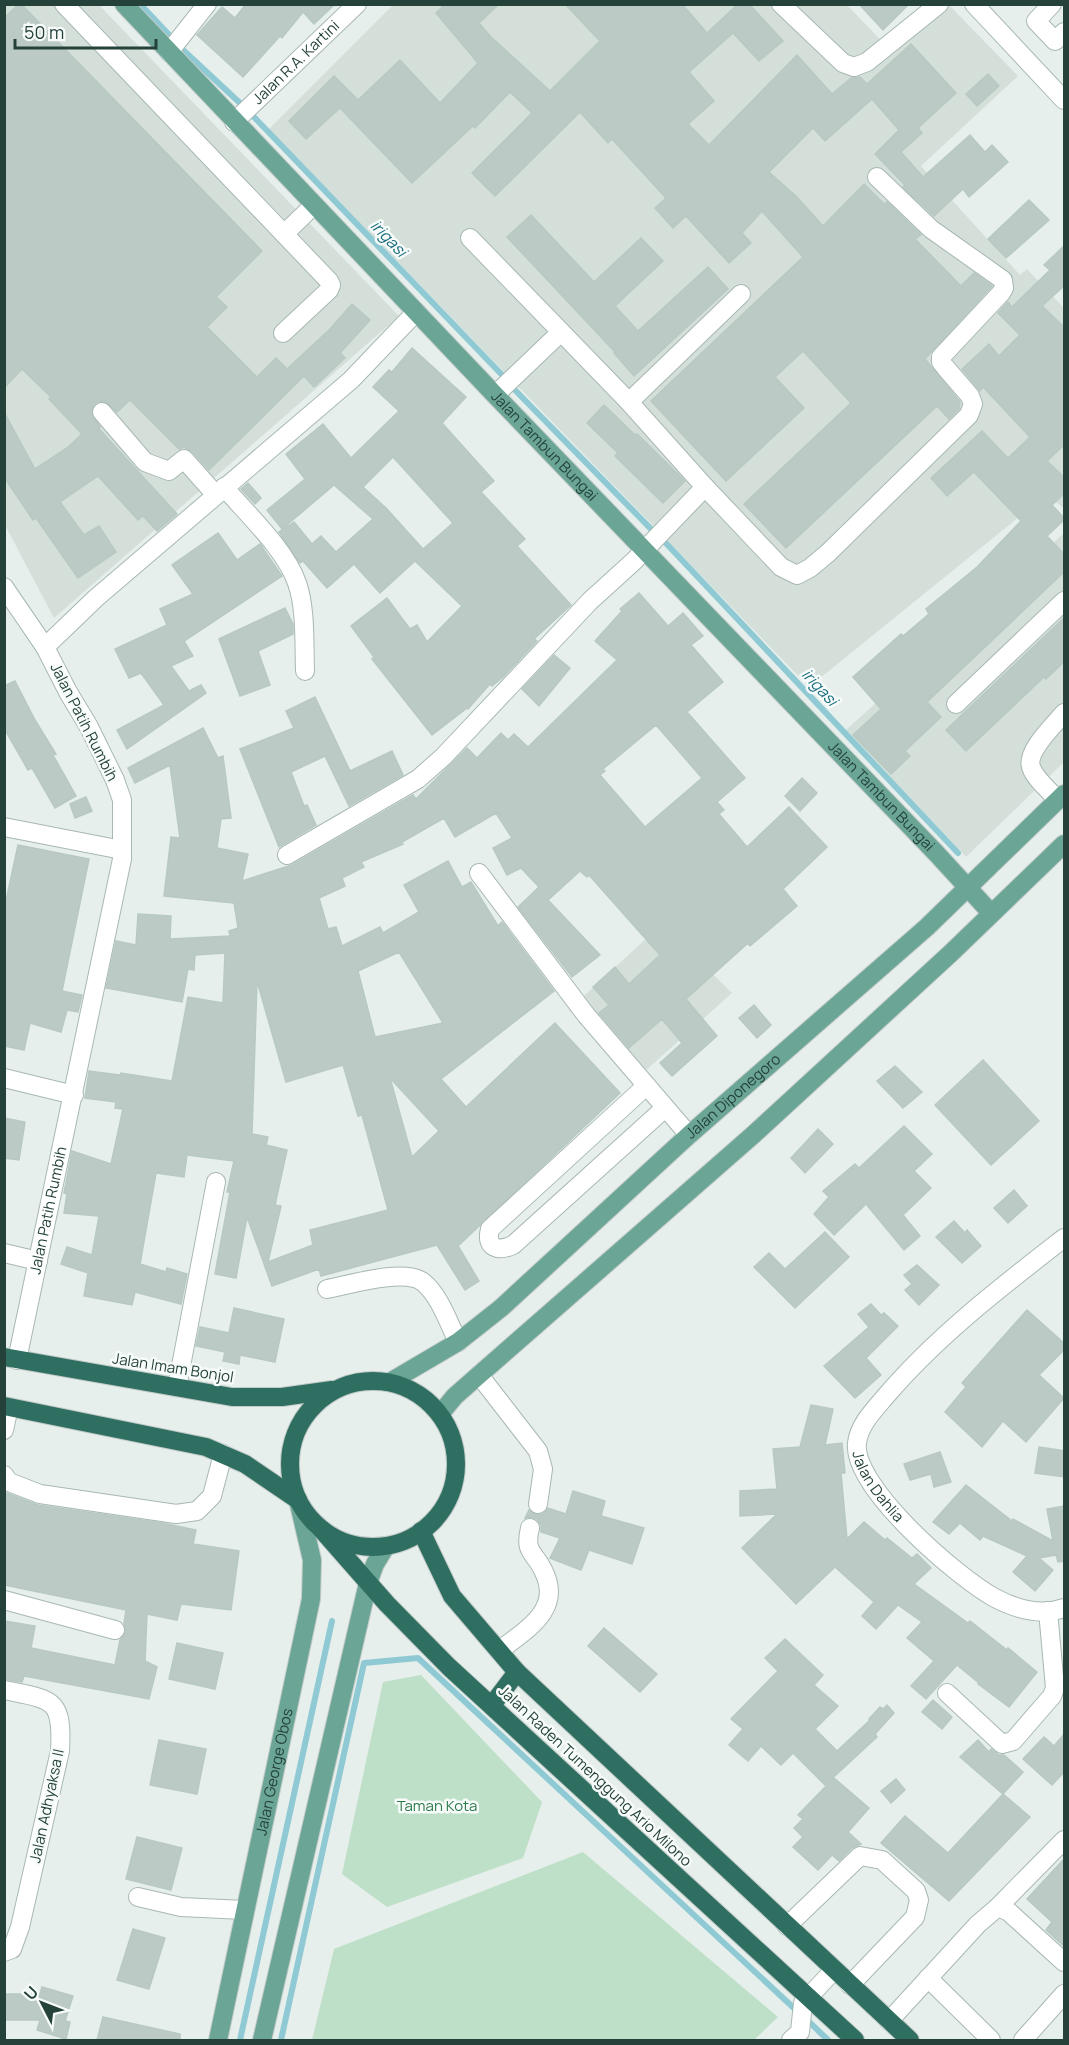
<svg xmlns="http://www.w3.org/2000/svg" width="1069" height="2045" font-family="Manrope,sans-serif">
  <rect width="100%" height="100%" fill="#e6efeb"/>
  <g fill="#d4dfda">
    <polygon points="4,5 99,5 399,316 54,618 5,525"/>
    <polygon points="393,5 847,5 893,53 949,5 1018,76 921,166 1020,275 1027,269 1064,308 1064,508 1046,495 809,687 269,129"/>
    <polygon points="1064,533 1064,762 966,857 846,730"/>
    <polygon points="662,924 732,993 644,1072 583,997"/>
  </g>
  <g fill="#bfe0c8">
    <polygon points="421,1675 542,1802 523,1858 387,1907 342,1874 383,1682"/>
    <polygon points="583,1852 778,2017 754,2040 312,2040 334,1949"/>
  </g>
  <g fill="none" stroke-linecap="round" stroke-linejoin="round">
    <g stroke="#8ec9d4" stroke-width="6">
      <polyline points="140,4 174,40"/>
      <polyline points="182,49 241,104"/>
      <polyline points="253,116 506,379"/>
      <polyline points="513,388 652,530"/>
      <polyline points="662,539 958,853"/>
      <polyline points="805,2018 828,2040"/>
      <polyline points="240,2040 332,1621"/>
      <polyline points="281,2040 364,1663 418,1658 797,2011"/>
    </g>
  </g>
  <g fill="#bbcac4" stroke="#b8c9c2" stroke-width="1.5" fill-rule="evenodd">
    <polygon points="19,4 21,4 262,251 216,297 227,307 207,327 257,377 276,358 287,369 329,330 352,304 370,320 340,353 345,358 314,387 304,376 209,470 192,451 184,447 179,449 130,400 117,412 106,402 99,401 94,404 91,414 100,427 99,429 177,514 157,531 143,516 138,520 98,476 60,502 84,535 99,526 116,552 78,578 36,518 33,520 4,477 4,412 35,469 67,448 82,434 49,399 51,397 22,369 4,388 4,18"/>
    <polygon points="246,4 335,4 314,24 303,12 282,38 280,36 243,77 197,35 222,7 235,18"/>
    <polygon points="445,4 499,4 479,23 491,37 550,91 600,41 565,4 682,4 707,33 738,4 749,4 783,41 759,61 733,33 689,72 714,101 688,124 709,145 797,55 832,94 851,78 860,77 867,84 911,44 956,93 918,128 922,133 901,152 923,177 970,135 985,152 992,145 1008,162 969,197 963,189 934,216 903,187 905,185 875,154 899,130 872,99 825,141 813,128 769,172 797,197 823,226 864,184 884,204 887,202 921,235 915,239 961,286 974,273 992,286 925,359 960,402 959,409 949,419 937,406 786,548 744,504 851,403 803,351 775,377 804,408 726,481 651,401 803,257 762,211 742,233 751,243 729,263 686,216 673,228 655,208 666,198 612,139 608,143 580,112 495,196 472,173 532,113 510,92 475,128 473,126 412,183 340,108 306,139 289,121 334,76 358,100 400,60 440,103 478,63 436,13"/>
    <polygon points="859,4 909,4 883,30"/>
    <polygon points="988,74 999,86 977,106 966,94"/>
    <polygon points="1029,200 1049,220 1006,258 988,239"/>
    <polygon points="531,215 594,282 641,238 663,261 615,306 638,331 708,267 728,289 634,376 614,353 615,352 507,237"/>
    <polygon points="1065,245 1065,285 1042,306 1065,328 1065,444 1047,461 1065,478 1065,493 1052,505 1065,519 1047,536 1065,555 1065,571 927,702 941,717 905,751 910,756 891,774 853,735 881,709 853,677 901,634 903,636 929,614 926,609 977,567 1021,521 974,472 947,496 931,478 982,431 1008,458 1030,437 983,387 980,391 962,369 989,344 999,356 1020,335 998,313 1008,302 1012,307 1050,270 1044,265"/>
    <path d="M412,348L466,397L442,423L494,481L481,492L525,539L517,546L571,605L534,639L537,641L503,677L492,686L490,684L468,709L467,708L432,735L372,659L374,657L351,626L387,598L410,629L417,625L427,642L462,606L415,561L380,593L354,564L327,588L303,561L300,563L279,532L294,522L312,544L321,536L336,552L373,519L334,485L282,529L267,510L305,479L286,454L323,424L351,458L399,411L373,387L389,370L392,372ZM393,457L453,523L423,549L386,508L363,487Z"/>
    <polygon points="604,405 635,435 637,434 685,481 663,503 615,456 618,453 587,423"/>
    <polygon points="248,483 261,498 255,504 241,489"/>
    <polygon points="218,533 237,560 260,544 282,576 184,641 193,656 171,666 189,691 201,685 206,693 127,749 117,730 164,705 141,673 129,678 115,649 167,625 160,609 193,594 172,565"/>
    <path d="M639,593L668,626L683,613L703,636L691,645L723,682L687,712L745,778L717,802L724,810L719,814L747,847L789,807L827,847L783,889L797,906L750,946L748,943L686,999L717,1036L672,1076L660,1063L682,1043L662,1019L629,1048L599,1013L609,1005L593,987L615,967L629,984L660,955L589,875L587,877L580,871L548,900L600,955L572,977L518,907L539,887L521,868L507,875L493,848L512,838L496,813L455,837L444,818L402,842L403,844L361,862L364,867L342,878L345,886L319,898L328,929L336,927L342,946L380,927L383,933L419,912L404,885L448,861L462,887L471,882L498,926L502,922L554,991L441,1079L466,1107L555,1023L620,1093L458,1246L479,1281L465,1290L437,1245L321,1276L319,1269L272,1286L247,1217L236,1278L215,1274L230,1192H227L234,1161L187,1155L184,1177L156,1173L140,1264L166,1272L167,1268L187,1274L181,1304L135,1292L132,1305L84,1296L88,1273L61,1264L67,1247L92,1255L99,1216L64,1213L67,1194L64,1193L72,1151L111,1164L123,1109L115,1108L116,1102L85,1098L89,1071L120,1075L121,1073L172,1081L188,997L223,1003L225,953L195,955L194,970L188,969L182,1002L106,988L116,941L136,945L138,914L171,916L170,939L230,936L229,931L238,928L234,903L164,896L171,837L180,838L170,765L135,783L128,768L203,728L218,758L223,756L231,818L221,819L217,848L248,854L242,881L292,865L413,795L416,799L467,748L477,758L501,733L508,740L514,734L528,747L617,660L595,641L622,611L620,609ZM656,725L702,778L645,827L600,775L605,771L603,769ZM399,952L443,1023L375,1037L358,971ZM257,981L286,1082L343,1065L358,1116L362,1115L388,1210L310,1230L313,1245L268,1262L281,1206L275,1205L287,1150L266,1145L268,1137L252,1134ZM390,1078L439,1131L412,1157Z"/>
    <polygon points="285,608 293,624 293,634 258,651 270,685 240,696 219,639"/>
    <polygon points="1065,617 1065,661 1046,679 1044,677 966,751 946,730"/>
    <polygon points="554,655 570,668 539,706 522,689"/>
    <polygon points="15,681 35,720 56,754 53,755 76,796 55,808 32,768 28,770 4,728 4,686"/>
    <polygon points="315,697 350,771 392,751 403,775 349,806 325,756 291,772 304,806 307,805 316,825 279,847 240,749 294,728 286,711"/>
    <polygon points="802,778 817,793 800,811 785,796"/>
    <polygon points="86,797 92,811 75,818 70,804"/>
    <polygon points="18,845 89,859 62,991 82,995 78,1012 67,1010 61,1032 30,1023 24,1050 4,1046 4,910"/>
    <polygon points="754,1005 771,1025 757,1038 739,1018"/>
    <polygon points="983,1060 1039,1121 991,1165 935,1105"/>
    <polygon points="895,1066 922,1092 903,1108 877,1081"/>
    <polygon points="4,1118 25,1122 19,1160 4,1158"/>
    <polygon points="904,1126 932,1154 914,1171 931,1188 903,1215 920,1236 904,1250 866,1204 834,1235 814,1214 829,1197 823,1191 855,1164 859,1168"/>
    <polygon points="818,1129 833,1144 805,1173 791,1158"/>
    <polygon points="1014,1190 1027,1206 1008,1223 994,1208"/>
    <polygon points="954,1221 965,1233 967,1230 981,1246 962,1263 936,1237"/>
    <polygon points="825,1232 849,1257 795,1308 754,1267 769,1253 785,1269"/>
    <polygon points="917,1265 939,1285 919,1305 905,1290 912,1284 904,1275"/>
    <polygon points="871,1304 881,1315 884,1313 898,1326 866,1358 881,1375 855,1398 824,1366 869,1327 858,1314"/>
    <polygon points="234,1308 284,1319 275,1362 240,1355 239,1364 223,1361 225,1352 196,1346 200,1327 229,1333"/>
    <polygon points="1027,1310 1065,1344 1065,1349 1039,1375 1064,1398 1026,1442 1003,1421 982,1447 945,1412 966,1387 962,1383"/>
    <polygon points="811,1405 833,1409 825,1445 842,1443 845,1473 841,1473 847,1539 864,1522 885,1540 887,1538 912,1558 917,1554 931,1568 914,1584 968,1623 970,1621 1007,1650 1008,1648 1037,1672 1009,1707 978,1684 979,1683 957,1665 926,1699 911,1686 934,1661 907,1638 922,1622 898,1605 876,1629 862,1616 874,1602 835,1567 796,1604 742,1548 777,1514 740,1516 740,1491 777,1489 773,1449 800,1447"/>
    <polygon points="1039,1447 1065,1451 1065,1477 1035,1473"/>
    <polygon points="940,1452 951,1482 934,1487 931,1474 910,1480 904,1464"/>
    <polygon points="966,1485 1012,1521 1013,1519 1053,1541 1047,1509 1065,1506 1065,1561 1058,1562 1056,1555 1039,1558 1053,1570 1035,1591 1013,1572 1027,1556 983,1536 980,1540 960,1523 949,1534 933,1522"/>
    <polygon points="573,1491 605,1501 601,1516 644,1528 632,1564 589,1550 581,1570 550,1558 560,1538 541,1532 541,1525 537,1519 531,1517 525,1518 529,1510 537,1515 543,1514 548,1508 566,1514"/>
    <polygon points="4,1492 38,1505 162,1523 196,1530 193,1544 239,1551 231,1610 181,1604 177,1620 147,1614 145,1661 157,1667 149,1699 24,1676 22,1682 4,1679 4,1621 35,1626 31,1648 115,1665 120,1640 126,1632 124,1623 126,1610 4,1585"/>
    <polygon points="604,1628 657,1674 640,1692 588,1646"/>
    <polygon points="785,1639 823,1675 814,1685 838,1706 815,1729 837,1751 870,1720 869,1719 880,1707 883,1709 887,1705 894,1713 875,1734 877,1737 825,1785 793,1753 781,1765 761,1746 748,1761 729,1745 743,1729 731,1719 778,1671 765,1658"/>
    <polygon points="177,1643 223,1653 215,1689 169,1679"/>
    <polygon points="933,1700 952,1717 942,1729 922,1712"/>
    <polygon points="1065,1733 1065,1771 1052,1785 1023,1759 1044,1737 1054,1746"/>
    <polygon points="159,1740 206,1749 197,1794 150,1785"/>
    <polygon points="978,1740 989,1752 991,1749 999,1755 1004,1755 1023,1772 1003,1794 960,1757"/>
    <polygon points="834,1778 869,1808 848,1832 861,1844 852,1848 839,1861 832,1855 818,1870 793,1847 803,1837 794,1828 803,1819 798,1815"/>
    <polygon points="896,1779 905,1790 891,1803 881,1791"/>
    <polygon points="1003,1794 1030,1817 949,1901 881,1843 905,1816 948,1853"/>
    <polygon points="137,1837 182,1848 171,1890 126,1879"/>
    <polygon points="1065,1858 1065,1947 1046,1930 1052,1922 1027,1899"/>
    <polygon points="133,1929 165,1938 149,1989 117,1980"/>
    <polygon points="42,1987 73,1996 65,2021 70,2022 66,2039 37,2030 40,2020 4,2020 4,1994 40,1994"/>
    <polygon points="103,2017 180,2034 180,2040 97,2040"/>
  </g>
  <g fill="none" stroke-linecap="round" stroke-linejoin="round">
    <g stroke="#a8b8b2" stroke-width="20">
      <g id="minor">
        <polyline points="64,4 329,281 331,285 329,290 283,333"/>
        <polyline points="781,4 843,63 854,67 867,62 939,4"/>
        <polyline points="974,4 1064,100"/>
        <polyline points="1052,4 1036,21 1055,41 1064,32"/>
        <polyline points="169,52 207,4"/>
        <path id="s1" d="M234,122L357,4"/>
        <polyline points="284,234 314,205"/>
        <polyline points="495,395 561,332"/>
        <polyline points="629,402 741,294"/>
        <polyline points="102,412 145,462 169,471 184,459 215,494"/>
        <path d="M224,487C247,514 286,550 297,583C306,608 304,644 305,671"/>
        <polyline points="705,487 781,567 797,575 810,568 828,553 969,415 973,404 970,396 945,367 941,362 941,357 1001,293 1004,288 1003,280 931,229 877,177"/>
        <polyline points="4,587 45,647"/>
        <polyline points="956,704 1064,601"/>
        <path d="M1058,800C1049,790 1035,779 1031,767C1026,751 1054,725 1064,713"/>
        <polyline points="4,827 122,850"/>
        <polyline points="287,855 418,779 443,757 590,601 634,561 705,487 629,402 470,238"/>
        <polyline points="479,873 586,1015 689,1135"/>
        <polyline points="4,1078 74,1095"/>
        <path d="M646,1086L490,1229C485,1248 498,1252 513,1245L665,1108"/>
        <path id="s2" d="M1064,1238C1001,1287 937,1336 885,1397C874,1410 859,1425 857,1443C852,1487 958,1578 995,1598C1016,1609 1041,1616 1064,1608"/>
        <polyline points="4,1253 38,1261"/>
        <path d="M327,1289C349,1285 404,1268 423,1282C440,1296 449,1324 458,1342"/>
        <path id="s3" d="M17,1360L122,859V800L115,780L89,727L68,692L45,647L96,598L351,380L416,312"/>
        <polyline points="479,1375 538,1451 543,1469 538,1504"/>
        <polyline points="177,1387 216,1182"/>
        <polyline points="4,1430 9,1407"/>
        <polyline points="4,1475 9,1482 40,1494 176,1514 197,1511 212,1496 223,1454"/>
        <polyline points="4,1600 115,1630"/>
        <path d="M499,1651C525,1630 564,1610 543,1570C534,1551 524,1553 530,1528"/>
        <path d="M4,1690C53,1700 63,1698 60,1751L20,1927L12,1949L4,1952"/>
        <polyline points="947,1693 1002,1744 1013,1741 1052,1696 1055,1688 1048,1611"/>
        <polyline points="138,1897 181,1907 244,1910"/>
        <polyline points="998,1907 1064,1840"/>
        <polyline points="787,1926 860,1856 882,1860 916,1891 919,1900 915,1917 850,1985"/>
        <polyline points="928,1978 991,2040"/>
        <polyline points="889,2021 978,1924 998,1907 1009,1912 1064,1962"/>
        <polyline points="791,2040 800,2032 803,2003 834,1970"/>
        <polyline points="1023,2040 1064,1994"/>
      </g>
    </g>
    <g stroke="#c2cac8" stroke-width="20">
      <g id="major">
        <path id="s4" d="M124,4L495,395L936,853L991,913"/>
        <path id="s5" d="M390,1382L458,1342L501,1308L689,1135L927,927L1064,794"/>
        <polyline points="440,1414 455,1396 753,1135 951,953 1064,844"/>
        <path id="s6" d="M218,2040L311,1599L312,1560L298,1500"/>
        <polyline points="262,2040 368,1583 375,1564 386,1546"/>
      </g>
    </g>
    <g stroke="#c2cac8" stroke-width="20">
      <g id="highway">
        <polyline points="4,1357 232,1397 282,1397 332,1390"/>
        <circle cx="373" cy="1464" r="83"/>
        <polyline points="4,1406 206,1447 245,1464 298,1500"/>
        <polyline points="321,1529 387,1604 449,1667 855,2040"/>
        <polyline points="421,1531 452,1596 517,1672 910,2040"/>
        <polyline points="492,1705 517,1672"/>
      </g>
    </g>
    <use href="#minor" stroke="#fff" stroke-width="18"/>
    <use href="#major" stroke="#6aa596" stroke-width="18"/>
    <use href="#highway" stroke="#2f6f62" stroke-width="18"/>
  </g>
  <g text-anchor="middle" stroke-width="5" stroke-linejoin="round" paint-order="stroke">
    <g font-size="15" fill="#24423a" stroke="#f7fbf9">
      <text dy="5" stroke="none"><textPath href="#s1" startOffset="86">Jalan R.A. Kartini</textPath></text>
      <text dy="5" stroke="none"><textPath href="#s4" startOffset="610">Jalan Tambun Bungai</textPath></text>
      <text transform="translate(84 722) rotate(63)" y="5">Jalan Patih Rumbih</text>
      <text dy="5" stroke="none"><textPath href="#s4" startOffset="1096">Jalan Tambun Bungai</textPath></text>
      <text dy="5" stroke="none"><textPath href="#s5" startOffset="448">Jalan Diponegoro</textPath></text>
      <text dy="5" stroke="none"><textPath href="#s3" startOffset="153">Jalan Patih Rumbih</textPath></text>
      <text transform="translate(173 1368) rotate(9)" y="5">Jalan Imam Bonjol</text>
      <text dy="5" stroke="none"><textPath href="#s2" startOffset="344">Jalan Dahlia</textPath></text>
      <text dy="5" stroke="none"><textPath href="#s6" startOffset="274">Jalan George Obos</textPath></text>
      <text transform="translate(595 1776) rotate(43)" y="5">Jalan Raden Tumenggung Ario Milono</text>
      <text transform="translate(47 1806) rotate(-78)" y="5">Jalan Adhyaksa II</text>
    </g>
    <g font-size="15" fill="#2d7a4b" stroke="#f7fbf9">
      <text x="437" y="1811">Taman Kota</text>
    </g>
    <g font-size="16" font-style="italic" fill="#1c6f80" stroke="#f7fbf9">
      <text transform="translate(389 238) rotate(46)" y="6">irigasi</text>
      <text transform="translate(820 687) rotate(47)" y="6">irigasi</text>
    </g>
  </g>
  <rect width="1069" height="2045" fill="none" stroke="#24423a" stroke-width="12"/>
  <g transform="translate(42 2003) rotate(312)" stroke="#f7fbf9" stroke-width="4.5" paint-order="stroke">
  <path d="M0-4.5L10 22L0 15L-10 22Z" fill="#24423a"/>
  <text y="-9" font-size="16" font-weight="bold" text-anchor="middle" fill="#24423a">U</text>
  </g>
  <path d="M15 39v9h141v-9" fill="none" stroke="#24423a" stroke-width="3"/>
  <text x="24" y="39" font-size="18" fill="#24423a" stroke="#f7fbf9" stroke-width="4.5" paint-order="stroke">50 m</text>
</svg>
